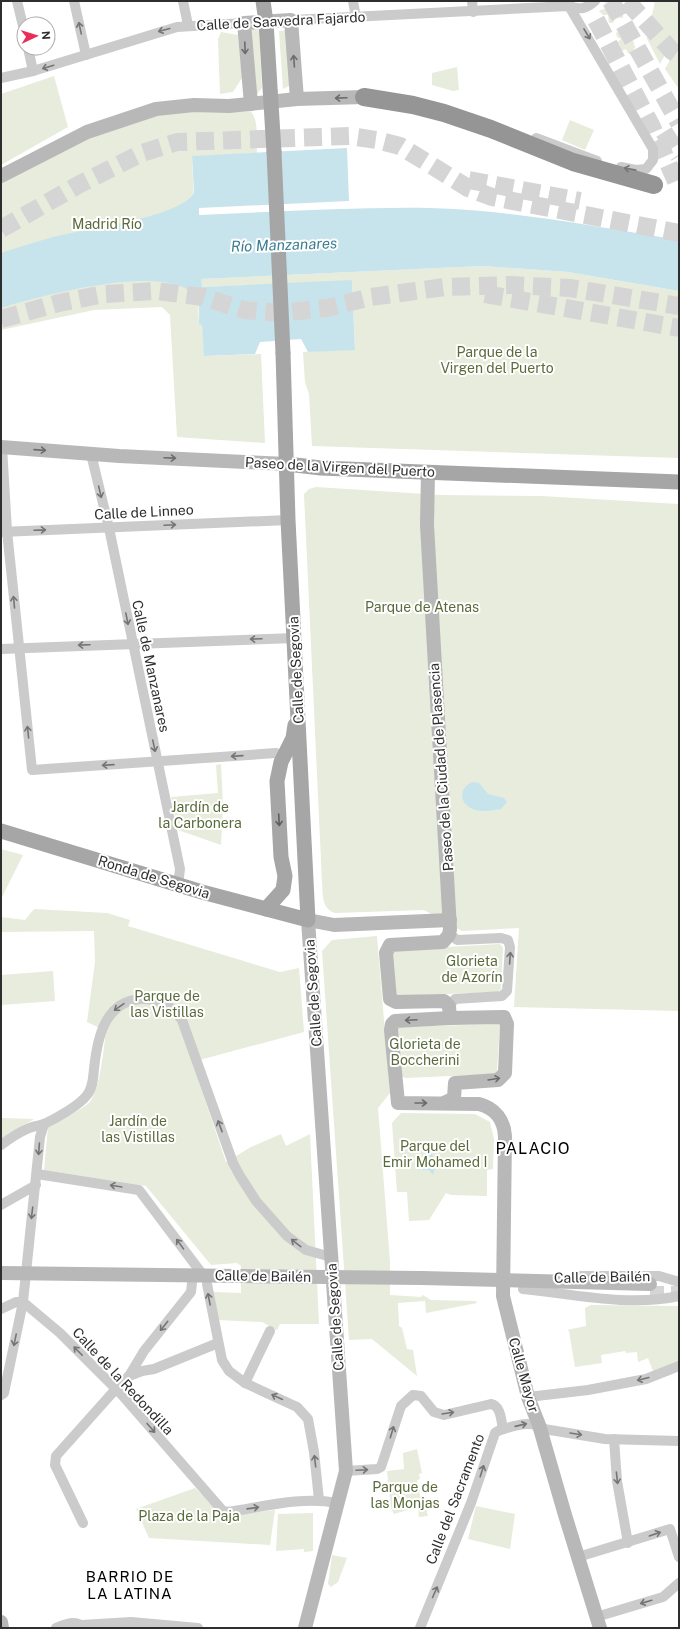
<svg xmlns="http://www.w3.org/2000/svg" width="680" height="1629" font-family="'Public Sans',sans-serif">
  <rect width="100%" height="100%" fill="#fff"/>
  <g fill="#e7ecdc">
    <polygon points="605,1 611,1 614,3 613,10 623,13 623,18 616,17 613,23 609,23 608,15 603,15 599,11 606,8"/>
    <polygon points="655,1 679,1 679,89 665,69 676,49 670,46 660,64 647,39"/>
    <polygon points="259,27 262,88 252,100 248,28"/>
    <polygon points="289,30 293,84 283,89 279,31"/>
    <polygon points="621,30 624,31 625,35 632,36 635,47 632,55 628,53 626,49 620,52 618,52 620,45 617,43 621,39 617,37 616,33"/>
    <polygon points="221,32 238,35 242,78 233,92 220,94 218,39"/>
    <polygon points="457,67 459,90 453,91 432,85 432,73"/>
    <polygon points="54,76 68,127 1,165 1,94"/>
    <path d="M248,109C260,117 256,139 257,153L192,157L199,324H202L205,356L261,354L265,443L177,437L170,315L162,307L94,310L1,330V183C54,153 120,119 181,111C203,108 226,110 248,109Z"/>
    <polygon points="570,120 594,130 585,150 562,140"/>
    <polygon points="483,266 568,272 679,291 679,458 312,446 309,394 305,382 303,352 355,349 352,281 201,287 200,279"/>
    <path d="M316,487L441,495L541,496L679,504V1011L514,1007L519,928L462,931L424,910L335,913C321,909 323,893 322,882L304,494L309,489Z"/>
    <polygon points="221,764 223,806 221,845 178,830 171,797 218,793 216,765"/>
    <polygon points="1,849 23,855 1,899"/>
    <path d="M34,909L107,913L130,920L128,926L280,972L299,968L304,1032L192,1062L226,1162L251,1147L281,1134L286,1146L310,1134L319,1324H280L277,1330L262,1322L217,1320L213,1294L214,1292L241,1293V1266L237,1263L211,1265L146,1186L44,1170L48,1127C60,1120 79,1111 89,1103C100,1092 104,1046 106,1031L87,1022L95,962L94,931L1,932V917L25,920Z"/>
    <polygon points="377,936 390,1093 378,1108 390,1262 390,1295 421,1297 423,1295 431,1300 476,1301 477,1303 426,1313 425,1301 398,1303 399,1326 402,1328 407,1349 413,1350 417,1376 372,1339 349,1340 322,951 332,940"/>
    <polygon points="500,944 503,948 501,989 497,992 396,996 392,950"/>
    <polygon points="53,971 55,1001 1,1005 1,975"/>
    <polygon points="500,1024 497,1070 495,1074 405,1078 402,1076 397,1027"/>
    <polygon points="401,1113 475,1114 490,1122 494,1139 493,1169 487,1170 487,1196 451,1195 446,1193 429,1220 409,1221 407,1192 397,1192 392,1123"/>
    <polygon points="2,1118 34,1119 1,1139"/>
    <polygon points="591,1305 679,1306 679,1361 653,1371 648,1358 638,1362 637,1352 626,1353 625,1351 601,1355 602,1363 575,1367 569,1331 567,1330 586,1326 585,1308"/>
    <polygon points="417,1449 422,1473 419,1474 420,1479 417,1480 420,1496 423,1496 428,1516 419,1517 418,1507 394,1514 391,1508 387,1471 404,1469 403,1453"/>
    <polygon points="195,1488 225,1516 275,1510 270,1545 149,1538 136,1509"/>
    <polygon points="476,1506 515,1514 510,1549 468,1539"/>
    <polygon points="313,1513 313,1551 304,1552 304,1549 276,1551 278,1514"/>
    <polygon points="332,1555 347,1558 338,1582 331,1587 328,1584"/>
  </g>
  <g fill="#c7e4ec">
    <path d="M347,148L349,201L199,208V215C275,212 353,207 429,208C513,210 597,227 679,240V291L568,272L483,266L201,279L202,287L352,280L355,350L308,352L301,339L260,342L255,354L204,356L202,325L199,324C199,317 200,306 197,300C178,258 35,297 1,308V253C19,247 38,241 57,236C86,229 181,217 194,193L192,156Z"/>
    <path d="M473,782L479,783L488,794L504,798L507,802L501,809C492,810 482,813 473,809C459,804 458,787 473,782Z"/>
    <polygon points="431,1153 434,1158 441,1158 438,1163 442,1169 435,1169 433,1175 429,1170 422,1170 425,1165 421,1159 428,1159"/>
  </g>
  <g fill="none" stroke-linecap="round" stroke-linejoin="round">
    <polyline stroke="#d5d5d5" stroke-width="14" stroke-dasharray="14 7" stroke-linecap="butt" points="650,1293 679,1293"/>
    <g stroke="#d5d5d5" stroke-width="18" stroke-dasharray="18 9" stroke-linecap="butt">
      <polyline points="611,1 679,123"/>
      <polyline points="627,1 672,51 679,56"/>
      <polyline points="596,20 652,127 679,188"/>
      <polyline points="664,132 679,156"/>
      <polyline points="469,180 580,201"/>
      <polyline points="1,229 80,184 142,153 177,142 349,136 377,140 400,146 468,188 492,197 679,233"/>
      <polyline points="485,294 679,328"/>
      <polyline points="1,319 59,303 104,294 157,291 203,297 244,310 279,313 327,308 371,297 445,287 511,285 570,288 679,306"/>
    </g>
    <g stroke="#cbcbcb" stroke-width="10">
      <polyline points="17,1 24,30"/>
      <polyline points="74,1 86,55"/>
      <polyline points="183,1 188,25"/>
      <polyline points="353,1 356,18"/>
      <polyline points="472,1 473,12"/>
      <polyline points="566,1 653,149 653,160 646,169 636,170 621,167"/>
      <path d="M291,20L569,6C580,10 586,9 595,1"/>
      <polyline points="28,48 33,71"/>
      <polyline points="1,78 33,71 177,27 244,23"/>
      <polyline points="536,138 597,161"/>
      <polyline points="2,447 7,531 32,770 276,753"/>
      <polyline points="91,454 109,528 180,869 178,885"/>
      <polyline points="1,532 288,520"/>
      <polyline points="1,649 295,638"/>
      <polyline points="449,1006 455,999 502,996 507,991 510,947 508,940 501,938 457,940 451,935 450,929"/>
      <path d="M1,1145C9,1139 18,1133 27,1129C32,1126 39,1126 44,1124C55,1119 80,1105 87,1095C93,1088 93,1078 94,1069C97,1040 104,1001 141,999C159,998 172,1006 182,1020L233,1163L240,1176L256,1201L287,1236L306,1250L331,1257"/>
      <polyline points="37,1174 139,1190 203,1275"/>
      <polyline points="1,1205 36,1185"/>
      <polyline points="576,1276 659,1276 679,1282"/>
      <polyline points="207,1284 222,1360 229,1371 245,1383 297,1407 308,1419 314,1452 319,1500"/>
      <path d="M523,1289C574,1294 628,1307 679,1296"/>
      <path d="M23,1302L60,1333L122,1395L223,1511L228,1512C263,1507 301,1496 337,1503"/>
      <polyline points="1,1309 16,1302 23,1302"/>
      <polyline points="129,1376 142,1371 154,1369 218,1343"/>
      <polyline points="245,1383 270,1331"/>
      <polyline points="1,1395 4,1393 23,1302 40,1137 44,1124"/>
      <polyline points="528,1397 588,1390 646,1379 679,1366"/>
      <polyline points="614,1439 617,1481 628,1543"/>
      <path d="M346,1471L377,1469L381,1467L401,1406L413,1395L421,1396L434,1412L444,1415L491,1404C501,1406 501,1420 503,1429"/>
      <polyline points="83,1523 55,1465 56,1456 114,1391 129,1376 144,1351 191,1292 192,1283"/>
      <polyline points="578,1557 670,1529 679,1557"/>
      <polyline points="596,1617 663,1597 679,1583"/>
      <polyline points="82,1625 131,1622 198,1628"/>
      <path d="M56,1628C66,1624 77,1619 84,1628"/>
      <path d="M420,1628L471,1503L495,1433L498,1431C513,1426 531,1419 544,1429L605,1439L679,1441"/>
    </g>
    <g stroke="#b8b8b8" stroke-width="14">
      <polyline points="251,104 244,23 291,20 297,99"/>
      <polyline points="1,176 87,132 156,109 194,105 229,106 297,99 364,97"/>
      <polyline points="1,447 119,456 287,464"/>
      <polyline points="428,472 427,525 450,929 449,935 443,942 390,945 386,953 390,999 396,1002 444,1001 449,1006 450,1018"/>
      <path d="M444,1103L454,1098L455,1083L498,1080L505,1073L507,1024L504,1017L450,1018L395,1021L392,1024L391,1030L398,1103L479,1104C495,1108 504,1120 505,1136L503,1296L528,1397L539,1425L565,1515L600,1628"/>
      <polyline points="1,1273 241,1276"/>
      <polyline points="422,1278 650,1284"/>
      <polyline points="1,1622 2,1628"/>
      <polyline points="305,1628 346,1471 308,920 334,925 450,920"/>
    </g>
    <g stroke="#a6a6a6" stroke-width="15">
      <polyline points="263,1 266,22 274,152"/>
      <polyline points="287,464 321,468 679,482"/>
      <polyline points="1,831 202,892 308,920 288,520 283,353"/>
      <polyline points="266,909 283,890 285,876 281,857 277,781 281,762 293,738 295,725"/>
    </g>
    <polyline stroke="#959595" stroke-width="18" points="364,97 413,105 444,113 491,129 573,162 654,185"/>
    <polyline stroke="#b8b8b8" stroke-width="14" points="241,1276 422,1278"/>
    <polyline stroke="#a6a6a6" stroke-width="15" points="274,152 283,353"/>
  </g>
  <defs><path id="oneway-shaft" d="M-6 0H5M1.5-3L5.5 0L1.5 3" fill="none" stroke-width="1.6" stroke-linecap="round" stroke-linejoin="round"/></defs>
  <g stroke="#757575">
    <use href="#oneway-shaft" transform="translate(80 28) rotate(-102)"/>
    <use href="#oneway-shaft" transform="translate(164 30) rotate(165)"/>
    <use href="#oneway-shaft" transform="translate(587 34) rotate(59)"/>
    <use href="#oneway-shaft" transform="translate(48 67) rotate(163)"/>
    <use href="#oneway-shaft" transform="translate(630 169) rotate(-169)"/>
    <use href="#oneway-shaft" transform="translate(100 492) rotate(77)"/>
    <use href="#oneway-shaft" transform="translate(170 525) rotate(-3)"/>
    <use href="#oneway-shaft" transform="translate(40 530) rotate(-2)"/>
    <use href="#oneway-shaft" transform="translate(14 602) rotate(-95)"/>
    <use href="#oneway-shaft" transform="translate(127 619) rotate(79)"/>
    <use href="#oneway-shaft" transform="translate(256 639) rotate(178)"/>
    <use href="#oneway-shaft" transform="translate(84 645) rotate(178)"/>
    <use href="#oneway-shaft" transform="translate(28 732) rotate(-96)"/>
    <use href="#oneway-shaft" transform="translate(154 746) rotate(78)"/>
    <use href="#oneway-shaft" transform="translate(237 756) rotate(176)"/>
    <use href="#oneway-shaft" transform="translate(108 765) rotate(176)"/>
    <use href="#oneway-shaft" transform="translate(510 958) rotate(-86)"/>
    <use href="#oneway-shaft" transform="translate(119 1007) rotate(145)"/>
    <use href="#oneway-shaft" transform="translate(220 1126) rotate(-110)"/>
    <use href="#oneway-shaft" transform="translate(39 1149) rotate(94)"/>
    <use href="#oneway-shaft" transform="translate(116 1186) rotate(-171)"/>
    <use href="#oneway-shaft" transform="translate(32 1213) rotate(97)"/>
    <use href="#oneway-shaft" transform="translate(296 1243) rotate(-142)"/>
    <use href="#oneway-shaft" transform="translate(180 1244) rotate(-126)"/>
    <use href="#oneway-shaft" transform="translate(209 1299) rotate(-101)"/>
    <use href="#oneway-shaft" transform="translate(164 1326) rotate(129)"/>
    <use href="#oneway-shaft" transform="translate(15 1340) rotate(102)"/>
    <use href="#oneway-shaft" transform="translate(78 1351) rotate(-135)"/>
    <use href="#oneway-shaft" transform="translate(643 1379) rotate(166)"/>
    <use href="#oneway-shaft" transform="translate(277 1397) rotate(-155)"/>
    <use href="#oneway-shaft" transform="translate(448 1413) rotate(-9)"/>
    <use href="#oneway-shaft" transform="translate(521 1425) rotate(-13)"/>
    <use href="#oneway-shaft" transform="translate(151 1428) rotate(49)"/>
    <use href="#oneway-shaft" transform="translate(392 1432) rotate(-73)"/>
    <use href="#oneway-shaft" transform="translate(576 1434) rotate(9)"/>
    <use href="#oneway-shaft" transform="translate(315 1461) rotate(-97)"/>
    <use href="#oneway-shaft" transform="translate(362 1470) rotate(-3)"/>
    <use href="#oneway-shaft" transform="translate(482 1471) rotate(-72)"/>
    <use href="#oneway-shaft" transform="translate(617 1478) rotate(84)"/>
    <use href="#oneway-shaft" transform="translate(253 1508) rotate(-8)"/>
    <use href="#oneway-shaft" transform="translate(655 1534) rotate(-19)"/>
    <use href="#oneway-shaft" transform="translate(435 1592) rotate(-66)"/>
    <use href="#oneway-shaft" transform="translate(646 1602) rotate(164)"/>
  </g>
  <g stroke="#6c6c6c">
    <use href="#oneway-shaft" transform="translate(245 48) rotate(88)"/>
    <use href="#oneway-shaft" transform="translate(294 61) rotate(-94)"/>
    <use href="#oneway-shaft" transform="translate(341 98) rotate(178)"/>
    <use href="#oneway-shaft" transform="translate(40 450) rotate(4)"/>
    <use href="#oneway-shaft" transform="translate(170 458) rotate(2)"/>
    <use href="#oneway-shaft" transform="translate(411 1020) rotate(177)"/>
    <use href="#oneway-shaft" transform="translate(494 1079) rotate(-9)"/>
    <use href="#oneway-shaft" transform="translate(421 1103)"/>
  </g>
  <use stroke="#5e5e5e" href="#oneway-shaft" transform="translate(279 820) rotate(87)"/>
  <g text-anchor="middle" stroke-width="4" stroke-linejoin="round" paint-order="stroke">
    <g font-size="14" fill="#2e2e2e" stroke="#fff">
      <text transform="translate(281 21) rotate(-3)" y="5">Calle de Saavedra Fajardo</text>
      <text transform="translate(340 467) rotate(3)" y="5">Paseo de la Virgen del Puerto</text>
      <text transform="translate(144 512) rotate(-3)" y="5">Calle de Linneo</text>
      <text transform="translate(151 666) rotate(78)" y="5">Calle de Manzanares</text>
      <text transform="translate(296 670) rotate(-93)" y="5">Calle de Segovia</text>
      <text transform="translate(441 767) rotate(-94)" y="5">Paseo de la Ciudad de Plasencia</text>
      <text transform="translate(154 877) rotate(17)" y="5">Ronda de Segovia</text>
      <text transform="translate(313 993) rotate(-94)" y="5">Calle de Segovia</text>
      <text transform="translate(263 1276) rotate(1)" y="5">Calle de Bailén</text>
      <text transform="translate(602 1277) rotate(-1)" y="5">Calle de Bailén</text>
      <text transform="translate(335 1317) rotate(-94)" y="5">Calle de Segovia</text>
      <text transform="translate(524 1375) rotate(74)" y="5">Calle Mayor</text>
      <text transform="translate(123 1381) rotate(47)" y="5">Calle de la Redondilla</text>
      <text transform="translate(455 1499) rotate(-69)" y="5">Calle del Sacramento</text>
    </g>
    <g font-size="14" fill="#596b3b" stroke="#fff">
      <text x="107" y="229">Madrid Río</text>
      <text x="497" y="357">Parque de la<tspan x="497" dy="16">Virgen del Puerto</tspan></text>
      <text x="422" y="612">Parque de Atenas</text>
      <text x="200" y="812">Jardín de<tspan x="200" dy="16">la Carbonera</tspan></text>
      <text x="472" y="966">Glorieta<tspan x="472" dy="16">de Azorín</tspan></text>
      <text x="167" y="1001">Parque de<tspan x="167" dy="16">las Vistillas</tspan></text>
      <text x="425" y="1049">Glorieta de<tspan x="425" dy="16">Boccherini</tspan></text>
      <text x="138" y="1126">Jardín de<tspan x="138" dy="16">las Vistillas</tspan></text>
      <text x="435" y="1151">Parque del<tspan x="435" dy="16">Emir Mohamed I</tspan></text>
      <text x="405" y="1492">Parque de<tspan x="405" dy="16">las Monjas</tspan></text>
      <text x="189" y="1521">Plaza de la Paja</text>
    </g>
    <g font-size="15" font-style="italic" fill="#3b7e92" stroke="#fff">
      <text transform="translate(284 245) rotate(-2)" y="5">Río Manzanares</text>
    </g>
    <g font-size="15" letter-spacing="1" fill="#000" stroke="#fff">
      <text x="130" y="1582">BARRIO DE<tspan x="130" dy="17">LA LATINA</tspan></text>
    </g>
    <g font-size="16" letter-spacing="1" fill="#000" stroke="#fff">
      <text x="533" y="1154">PALACIO</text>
    </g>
  </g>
  <rect width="680" height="1629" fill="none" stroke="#2e2e2e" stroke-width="4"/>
  <g transform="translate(36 36) rotate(86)"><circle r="19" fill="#ffffff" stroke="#ababab"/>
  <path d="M0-3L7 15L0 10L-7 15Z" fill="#e92d59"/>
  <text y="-6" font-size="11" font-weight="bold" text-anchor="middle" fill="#2e2e2e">N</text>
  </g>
</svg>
